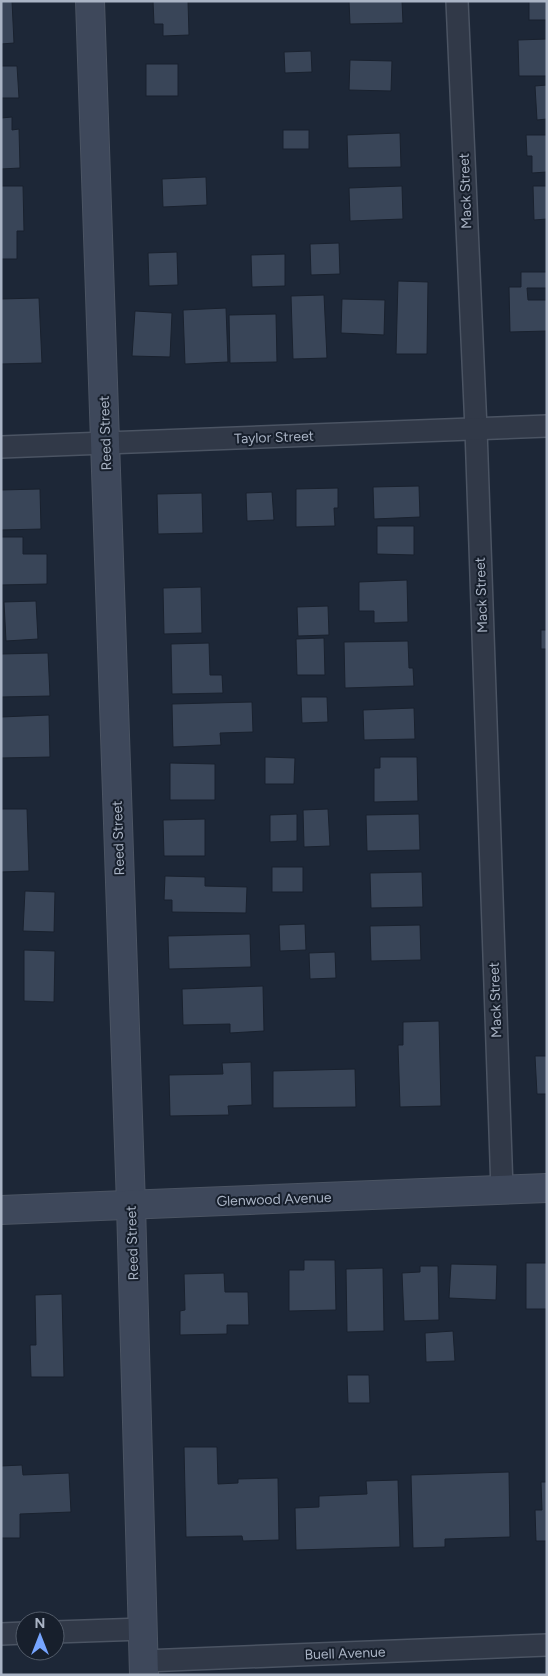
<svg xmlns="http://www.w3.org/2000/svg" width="548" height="1676" font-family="Figtree,sans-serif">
  <rect width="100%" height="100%" fill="#1d2737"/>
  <g fill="#394558" stroke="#19212e">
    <polygon points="1,1 12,1 14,43 1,44"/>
    <polygon points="153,1 188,1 189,35 163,36 163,24 154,24"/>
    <polygon points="349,1 402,1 403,23 350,24"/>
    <rect x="529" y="1" width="18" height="19"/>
    <polygon points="547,39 547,76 519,76 518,40"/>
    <polygon points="311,51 312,72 285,73 284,52"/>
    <polygon points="350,60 392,61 391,91 349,90"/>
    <rect x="146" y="64" width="32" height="32"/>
    <polygon points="1,66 17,66 19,98 1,98"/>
    <polygon points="547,85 547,119 537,120 535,86"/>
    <polygon points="12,117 12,130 19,129 20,168 1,169 1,118"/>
    <rect x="283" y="130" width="26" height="19"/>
    <polygon points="400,133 401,167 348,168 347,135"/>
    <polygon points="526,135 547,135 547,172 532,173 532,156 527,156"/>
    <polygon points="206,177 207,205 163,207 162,179"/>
    <polygon points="1,186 23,186 24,231 17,231 17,259 1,259"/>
    <polygon points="402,186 403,219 350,221 349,188"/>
    <polygon points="533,186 547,186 547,219 534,220"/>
    <polygon points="339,243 340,274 311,275 310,244"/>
    <polygon points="177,252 178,285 149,286 148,253"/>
    <polygon points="285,254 285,286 252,287 251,255"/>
    <polygon points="521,272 547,272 547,288 527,288 528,300 547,300 547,331 510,332 509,287 521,287"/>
    <polygon points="398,281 428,282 427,354 396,354"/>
    <polygon points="324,295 327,358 293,359 291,296"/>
    <polygon points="39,298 42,363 1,364 1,299"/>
    <polygon points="342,299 385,300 384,335 341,333"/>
    <polygon points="226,308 228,362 185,364 183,310"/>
    <polygon points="135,311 172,313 170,357 132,356"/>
    <polygon points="276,314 277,362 230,363 229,315"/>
    <polygon points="419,486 420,517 374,519 373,487"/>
    <polygon points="338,488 338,508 334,508 335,526 296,527 296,489"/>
    <polygon points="40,489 41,529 1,530 1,490"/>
    <polygon points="272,492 274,520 247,521 246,493"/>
    <polygon points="202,493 203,533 158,534 157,494"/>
    <polygon points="377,526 414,526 414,555 377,554"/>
    <polygon points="1,537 23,537 23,554 47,554 47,584 1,585"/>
    <polygon points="407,580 408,622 374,623 374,611 359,611 359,582"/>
    <polygon points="201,587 202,633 164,634 163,588"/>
    <polygon points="36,601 38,639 6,641 4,602"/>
    <polygon points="328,606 329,635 298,636 297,607"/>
    <rect x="541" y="630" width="6" height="19"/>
    <polygon points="324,638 325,675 297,675 296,639"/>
    <polygon points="408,641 409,668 413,668 414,686 345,688 344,642"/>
    <polygon points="209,643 210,675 222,675 223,693 172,694 171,644"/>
    <polygon points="48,653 50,696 1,697 1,654"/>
    <polygon points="301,697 327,697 328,722 302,723"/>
    <polygon points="252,702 253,732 220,733 221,745 173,747 172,704"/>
    <polygon points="414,708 415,739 364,740 363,710"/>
    <polygon points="49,715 50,757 1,758 1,717"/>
    <polygon points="265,757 295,758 294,784 265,784"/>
    <polygon points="380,757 417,757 418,801 374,802 374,768 380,768"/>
    <polygon points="170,763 215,764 215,800 170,800"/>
    <polygon points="1,809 27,809 29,871 1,872"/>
    <polygon points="328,809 330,846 304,847 303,810"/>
    <polygon points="297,814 297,841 270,842 270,815"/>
    <polygon points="419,814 420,850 367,851 366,815"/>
    <polygon points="205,819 205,856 164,856 163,820"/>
    <rect x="272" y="867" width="31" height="25"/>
    <polygon points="422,872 423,907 371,908 370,873"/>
    <polygon points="165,876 205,877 205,886 247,887 246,913 172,912 172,900 164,900"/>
    <polygon points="25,891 55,892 54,932 23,931"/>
    <polygon points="305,924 306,950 280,951 279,925"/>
    <polygon points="420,925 421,960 371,961 370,926"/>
    <polygon points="250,934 251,967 169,969 168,936"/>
    <polygon points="24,950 55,951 54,1002 24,1001"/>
    <polygon points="335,952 336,978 310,979 309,953"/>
    <polygon points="263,986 264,1031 230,1033 230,1024 183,1025 182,989"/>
    <polygon points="439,1021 441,1106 400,1107 398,1045 403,1045 403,1022"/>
    <polygon points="535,1056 547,1056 547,1094 537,1094"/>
    <polygon points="251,1062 252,1105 228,1106 229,1115 170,1116 169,1075 223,1074 222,1063"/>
    <polygon points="355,1069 356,1107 273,1108 273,1071"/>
    <polygon points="304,1260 335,1260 336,1310 289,1311 289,1270 304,1270"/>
    <rect x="526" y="1263" width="21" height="46"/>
    <polygon points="451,1264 497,1265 496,1300 449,1298"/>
    <polygon points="420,1266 438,1266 439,1320 404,1321 402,1273 420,1272"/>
    <polygon points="383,1268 384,1331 347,1332 346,1269"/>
    <polygon points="224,1273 225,1292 248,1292 249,1325 227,1325 227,1334 180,1335 180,1311 185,1310 184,1274"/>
    <polygon points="62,1294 64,1377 31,1377 30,1345 36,1345 35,1295"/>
    <polygon points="453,1331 455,1361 426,1362 425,1333"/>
    <polygon points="347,1375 369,1375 370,1403 348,1403"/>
    <polygon points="184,1447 217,1447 218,1484 238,1483 238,1479 278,1478 279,1540 243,1541 242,1536 186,1537"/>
    <polygon points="22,1465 23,1475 69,1473 71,1512 20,1514 20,1538 1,1538 1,1466"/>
    <polygon points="509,1472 510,1537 445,1539 445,1547 413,1548 411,1475"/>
    <polygon points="398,1480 400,1547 296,1550 295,1508 319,1507 319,1496 367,1494 366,1481"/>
    <polygon points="541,1482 547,1482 547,1541 536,1541 535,1510 542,1510"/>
  </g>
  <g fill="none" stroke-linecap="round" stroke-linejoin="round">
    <g stroke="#4b5463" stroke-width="24">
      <g id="street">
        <polyline points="457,1 476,429 502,1190"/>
        <polyline points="1,447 547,426"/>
        <polyline points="55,1632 143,1629"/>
        <polyline points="1,1634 25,1633"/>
        <polyline points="144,1661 547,1645"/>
      </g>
    </g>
    <g stroke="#4b5463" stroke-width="30">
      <g id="secondary">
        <polyline points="90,1 131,1205 144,1675"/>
        <polyline points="1,1210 547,1188"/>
      </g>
    </g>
    <use href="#street" stroke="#313948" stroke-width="21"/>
    <use href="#secondary" stroke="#3e485b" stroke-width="28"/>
  </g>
  <g text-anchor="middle" stroke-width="4" stroke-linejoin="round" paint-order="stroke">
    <g font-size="14" fill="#aab4c5" stroke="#171f2c">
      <text transform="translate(465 191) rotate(-92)" y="5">Mack Street</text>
      <text transform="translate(105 433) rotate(-92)" y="5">Reed Street</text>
      <text transform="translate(274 437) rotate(-2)" y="5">Taylor Street</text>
      <text transform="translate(481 595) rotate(-92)" y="5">Mack Street</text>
      <text transform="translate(118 838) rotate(-92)" y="5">Reed Street</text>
      <text transform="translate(495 1000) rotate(-92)" y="5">Mack Street</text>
      <text transform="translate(274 1199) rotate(-2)" y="5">Glenwood Avenue</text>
      <text transform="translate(132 1243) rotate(-92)" y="5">Reed Street</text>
      <text transform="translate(345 1653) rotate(-2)" y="5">Buell Avenue</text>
    </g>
  </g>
  <rect width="548" height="1676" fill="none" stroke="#aab4c5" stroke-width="5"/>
  <g transform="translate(40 1636)"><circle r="24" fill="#171f2c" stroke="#525b69"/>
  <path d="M0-4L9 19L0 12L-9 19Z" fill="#76a5ff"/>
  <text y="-8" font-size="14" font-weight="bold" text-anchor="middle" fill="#aab4c5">N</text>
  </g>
</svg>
